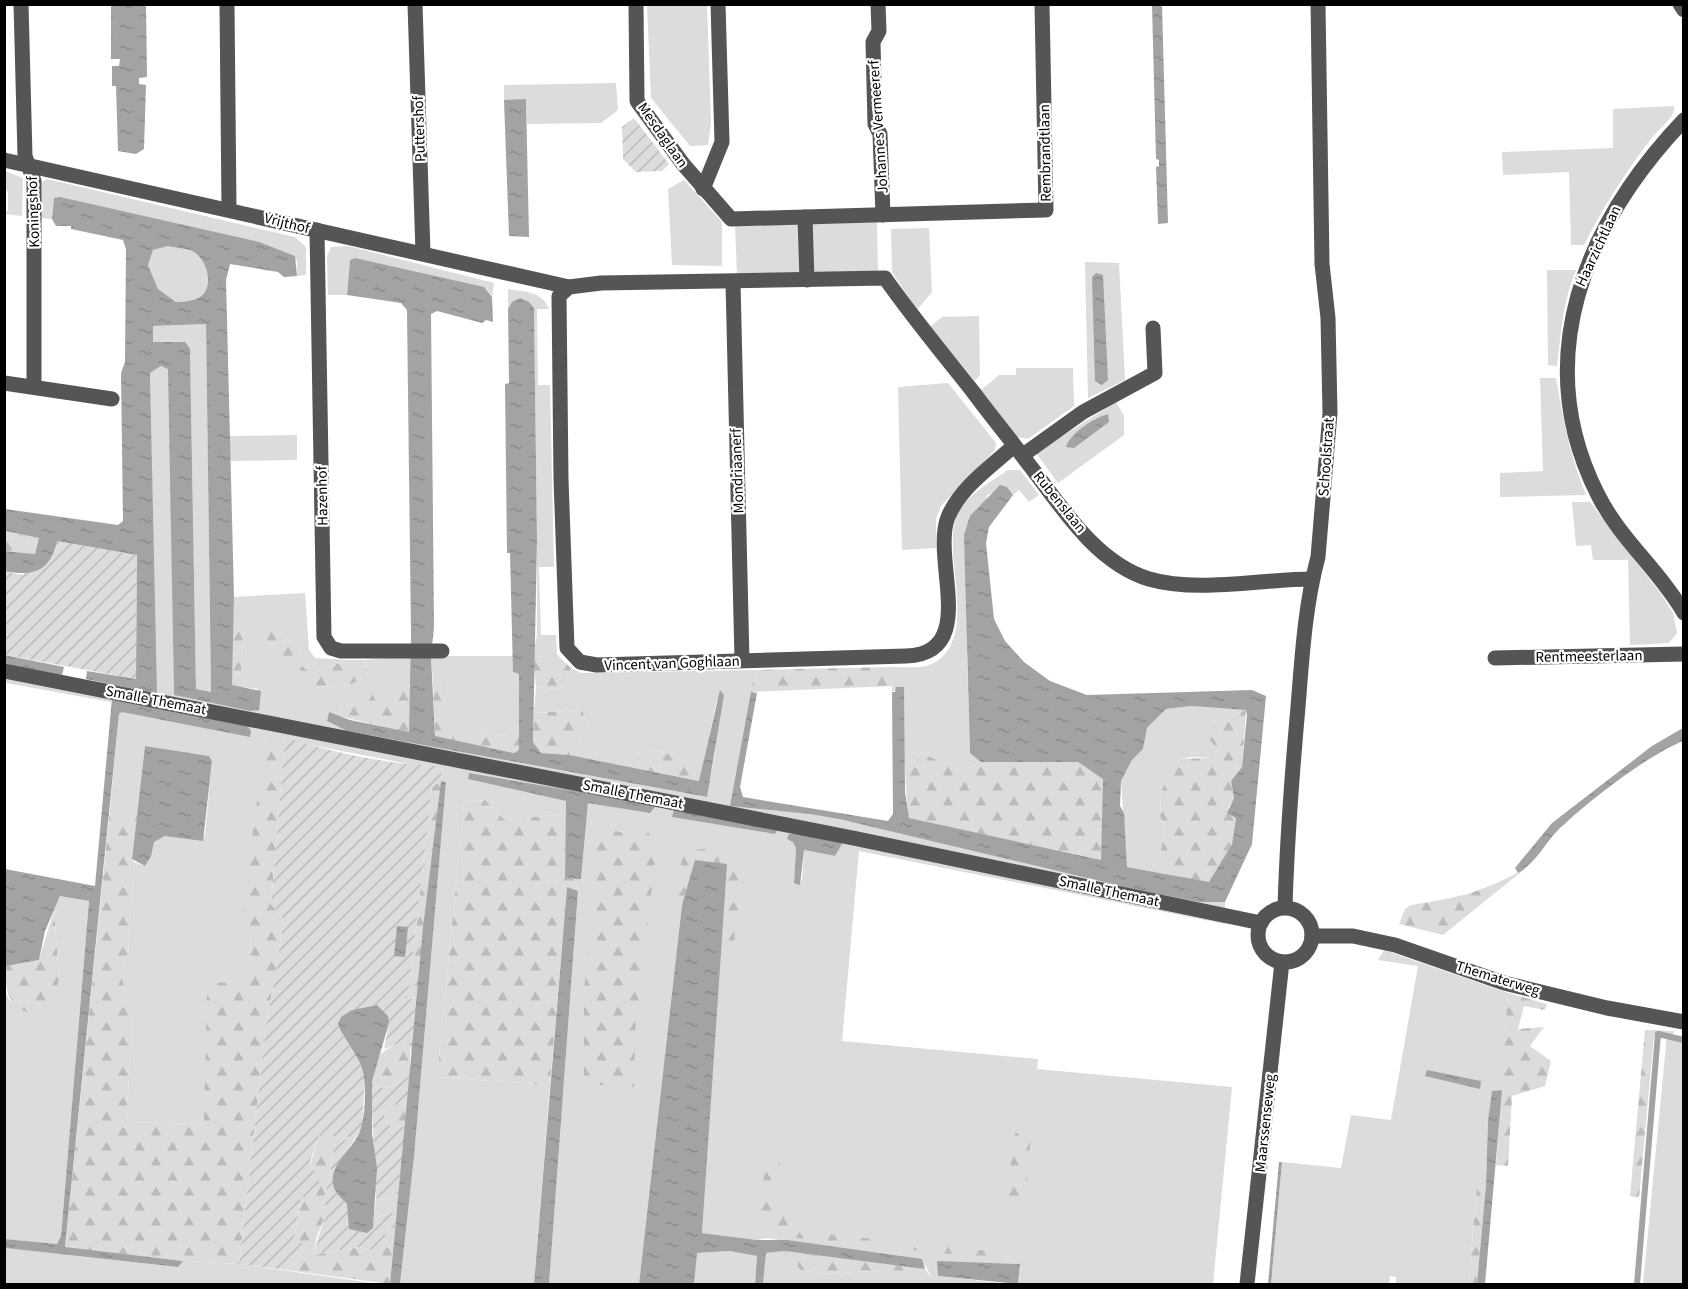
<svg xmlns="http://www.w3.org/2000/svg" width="1688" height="1289" font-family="'Source Sans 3',sans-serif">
  <defs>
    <pattern id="forest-firs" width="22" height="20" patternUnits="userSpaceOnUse" patternTransform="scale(1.5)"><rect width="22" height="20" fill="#dcdcdc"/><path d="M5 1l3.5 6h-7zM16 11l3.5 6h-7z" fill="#bbb"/></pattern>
    <pattern id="garden-furrows" width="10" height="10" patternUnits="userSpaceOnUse" patternTransform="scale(1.5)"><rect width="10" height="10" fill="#dcdcdc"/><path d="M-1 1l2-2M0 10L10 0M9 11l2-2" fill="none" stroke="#bbb"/></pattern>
    <pattern id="water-ripples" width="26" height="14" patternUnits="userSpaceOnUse" patternTransform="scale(1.5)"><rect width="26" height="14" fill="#a3a3a3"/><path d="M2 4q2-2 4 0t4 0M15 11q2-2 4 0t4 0" fill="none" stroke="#8b8b8b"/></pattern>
  </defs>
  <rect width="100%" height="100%" fill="#fff"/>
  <g fill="#dcdcdc" fill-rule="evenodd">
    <polygon points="647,5 707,5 711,123 708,145 690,146 651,98"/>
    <polygon points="616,83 618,110 601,123 527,124 526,100 504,100 504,85"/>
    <path d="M1674,106C1676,118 1658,129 1651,139C1625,173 1603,207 1584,245H1571L1569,172L1503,175L1502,152L1613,148V109Z"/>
    <polygon points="5,171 23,178 22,216 5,214 8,210 8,192 5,188"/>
    <polygon points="47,179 295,237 306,247 306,275 297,276 297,260 131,215 54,198 52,219 40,218 42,182"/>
    <polygon points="684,180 722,222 722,266 672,265 668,189"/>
    <polygon points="877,222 878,274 812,275 810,224"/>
    <polygon points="802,223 803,275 737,276 735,225"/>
    <polygon points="929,228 932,292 917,310 892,272 891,229"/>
    <path d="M168,246C176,248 185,248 192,251C207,258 215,287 200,297C193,301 184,302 176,302L158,289L148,265L153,250Z"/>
    <polygon points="348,246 494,283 492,297 488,291 350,260 347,295 328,295 327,256 331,247"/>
    <polygon points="1085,262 1119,263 1125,380 1088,398"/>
    <path d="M1547,270H1576C1563,301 1561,332 1557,366L1548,365Z"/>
    <path d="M508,289C525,292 542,291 549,309H537L538,385H550L554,567H539L541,635H556L557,655L533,657L537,634V540L534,308L512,302L508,309Z"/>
    <polygon points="979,316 980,375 975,381 930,327 942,317"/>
    <polygon points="206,324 211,692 196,689 190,349 153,342 153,326"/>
    <path d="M161,366L169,369L174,695L250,711L258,689L232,686V673L241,674L244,628L233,627L234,597L305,593L309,650L315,658L347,660L312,673L303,667L299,647L281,633L269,613L263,616L318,687L352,684L368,675L365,660L411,656V678L396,677L390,695L368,703H342L339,716L329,712L327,721L347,731L706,797L715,755L717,699L703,766L682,757L636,746L640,769L570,755L588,727L582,710L534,713L536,687L554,689L565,687L571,668L581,673L756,670L730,806L810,814L861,824L1199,902H1225V924L859,851L842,1041L1038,1059L1037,1069L1232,1087L1213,1284H1018L1020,1264L941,1262L938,1276L1009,1284H763L766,1253L784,1251L801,1270L827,1274L886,1270L931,1276L925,1265L767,1238L757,1240L702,1233L719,970L731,967L676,894L682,905L639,1284H549L578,891L574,878L581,879L588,803H594L468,779L567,801L566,825L561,814L505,820L485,800L464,803L437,1077L550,1085L534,1284H400L414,1157L446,782L441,781L442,766L414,765L311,745L266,733L249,933C253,950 250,967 241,982L207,984L205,1124L126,1122L132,1035L131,1014L121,974L128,953L134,862L145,866L154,842L165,836L205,835L212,761L209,756L145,746L138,809H110L119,714L122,712L112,699L111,702L6,683L4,665L156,693L150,373ZM674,810L775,834L673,817ZM793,842L841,845L835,856L804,850L802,881L794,883L796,848Z"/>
    <polygon points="1016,368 1073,368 1074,406 1028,439 1016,437 980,391 999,375 1016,375"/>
    <path d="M1540,378H1556C1563,418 1570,457 1586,495L1500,497V473L1543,471Z"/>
    <polygon points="948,383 996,443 995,450 941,506 936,519 936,548 902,550 898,387"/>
    <polygon points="1116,402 1124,416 1124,435 1058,483 1036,453"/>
    <polygon points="297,435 297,460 230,461 229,436"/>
    <path d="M1008,470H1020L1039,495L1029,502L1019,490L1013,495L1007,487L987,495L967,656L970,752L981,762L960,771L920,752L904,753V687L892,692L893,667C905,667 923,669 934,663C980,636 941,556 957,515C965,496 992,481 1008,470Z"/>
    <polygon points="1572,502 1590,502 1661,594 1673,613 1677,633 1669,643 1630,645 1628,560 1593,560 1591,545 1576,546"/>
    <polygon points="431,656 513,656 513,672 519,674 520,733 512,730 504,735 445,728 448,680 433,682"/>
    <polygon points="1191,706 1246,710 1211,722 1217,749 1213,758 1191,757 1173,760 1161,793 1160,816 1165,828 1160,856 1165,874 1127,867 1121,781 1132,760 1143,749 1147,728 1166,709"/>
    <polygon points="60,896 89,901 61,1236 57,1244 5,1239 4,990 10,1001 59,978 54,910"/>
    <polygon points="1384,950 1508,993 1502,1090 1492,1091 1488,1120 1486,1185 1477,1187 1469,1277 1474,1284 1396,1284 1396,1277 1390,1276 1389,1284 1271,1284 1282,1162 1341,1168 1351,1115 1391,1120 1418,966 1378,960"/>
    <polygon points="1667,1035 1683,1038 1683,1284 1643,1284"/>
    <polygon points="5,1248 178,1267 183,1261 239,1264 380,1284 5,1284"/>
    <polygon points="729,1251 757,1256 755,1284 694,1284 696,1253"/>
  </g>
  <g fill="url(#forest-firs)">
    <polygon points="4,531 39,538 35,554 5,551"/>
    <polygon points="269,613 281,633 299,647 303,667 312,673 347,660 365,660 368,675 352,684 318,687 283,657 283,644 268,645 263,615"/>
    <polygon points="233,627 244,628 241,674 232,673"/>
    <polygon points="557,655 571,668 565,687 554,689 536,687 533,657"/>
    <polygon points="893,667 893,686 751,692 756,670"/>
    <polygon points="396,676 411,678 409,733 339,716 342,703 368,703 374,691 390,695"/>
    <polygon points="448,679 446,728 504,735 512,730 520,733 519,750 514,753 435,737 433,682"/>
    <polygon points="582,710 588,727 570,755 541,753 533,742 534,713"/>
    <polygon points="1246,710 1242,767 1231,781 1234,798 1228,808 1236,818 1232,844 1209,883 1165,874 1160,856 1165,828 1160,816 1161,793 1173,759 1213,758 1217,749 1206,735 1211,722"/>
    <path d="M266,733L285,737L271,904L284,920L265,1033L239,1264L183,1261L65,1248L110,809H138L132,859L134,862L128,954L121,974L131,1014L132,1035L126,1122L204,1124L207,983L241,982C250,967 253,950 249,933L242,931L241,921Z"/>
    <polygon points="636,746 682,757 703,766 700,781 640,769"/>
    <polygon points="920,752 960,771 981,762 1078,762 1104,779 1101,860 908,818 904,753"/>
    <polygon points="441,781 417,999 404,998 409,990 432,787"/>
    <polygon points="485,800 505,820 561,814 566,825 565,877 574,878 578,891 567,888 550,1085 437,1077 464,803"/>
    <polygon points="605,822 618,832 649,833 655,861 635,1031 634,1087 584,1084 584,987 597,903 592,842"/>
    <polygon points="715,847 726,851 743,864 731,967 719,970 727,864 695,860 682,905 676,894 683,852"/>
    <path d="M1526,868L1443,935L1399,924L1405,909L1411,905C1461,897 1481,893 1526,868Z"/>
    <path d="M54,910L59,978L49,1025C15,1004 5,1009 5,965L39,960Z"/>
    <polygon points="1508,993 1547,1004 1545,1010 1524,1006 1518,1029 1544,1027 1530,1046 1551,1061 1545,1086 1512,1096 1508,1166 1496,1165"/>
    <polygon points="1645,1030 1674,1031 1672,1039 1654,1036 1639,1198 1630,1196"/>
    <path d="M403,1042L410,1046V1075L390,1088L371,1087C372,1059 378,1051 403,1042Z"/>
    <polygon points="404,1101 407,1109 405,1127 388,1125 383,1111"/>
    <polygon points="1015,1133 1031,1133 1025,1209 1006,1202"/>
    <polygon points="319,1135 351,1136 334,1145 330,1176 324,1197 325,1216 316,1239 314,1255 359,1247 379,1251 385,1229 395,1228 390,1284 286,1270 299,1258 306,1245 294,1241 301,1197"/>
    <polygon points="768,1154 781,1154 773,1209 816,1233 1009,1253 1007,1260 788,1237 757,1215"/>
    <polygon points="1486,1185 1477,1284 1474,1284 1469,1277 1477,1186"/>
    <polygon points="393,1192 399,1195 397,1211 374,1218 376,1198 387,1200"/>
    <polygon points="784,1251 912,1267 925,1269 931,1277 886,1270 827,1274 801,1270"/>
  </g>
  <g fill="url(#garden-furrows)">
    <polygon points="634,118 669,164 662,171 636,172 623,159 622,127"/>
    <polygon points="57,541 137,555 136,679 5,655 4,571 23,575"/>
    <path d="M285,737C334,753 390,765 442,766L441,781L432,787L409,990L404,998L417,999L412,1054L410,1046L403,1042L384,1049L389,1023L377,1005L352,1010L342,1034L362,1062L365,1078L362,1128L346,1152L336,1192L347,1204L349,1217L373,1228L374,1218L397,1211L395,1228L385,1229V1242L379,1251L359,1247L313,1255L325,1216L324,1197L330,1176L334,1145L350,1137L319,1135L310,1162L321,1185L310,1197H301L294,1240L306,1245L299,1258L286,1270L239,1264L265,1033L284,920L271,904Z"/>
    <polygon points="410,1075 407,1109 404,1101 383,1111 388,1125 405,1127 399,1195 393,1192 387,1200 376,1198 371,1087 390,1088"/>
  </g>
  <g fill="url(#water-ripples)" fill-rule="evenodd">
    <polygon points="111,5 146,5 147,77 139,78 139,84 146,85 144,149 136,154 118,151 116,86 112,86 112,66 119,66 120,59 111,59"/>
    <polygon points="1152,5 1162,5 1168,223 1158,224 1156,167 1159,166 1159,160 1156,159"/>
    <polygon points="526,99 529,237 509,236 504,100"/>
    <path d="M60,197L259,242L295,256L297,276L284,277L278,272L230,264L226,280L234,597L232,685L261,691L259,710L250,711L174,695L168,369L161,366L150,373L157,694L86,679L87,671L136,679L137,555L57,541C50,571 34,577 5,571L4,551L35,554L39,538L5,531V509L118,525L123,521L121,373L125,362L126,249L123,240L71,229V226H56L52,219L54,198ZM168,246C176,248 185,248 192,251C207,258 215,287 200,297C193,301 184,302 176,302L158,289L148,265L153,250ZM206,324L211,692L196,689L190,349L185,342H153V326Z"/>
    <polygon points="355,258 484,287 492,297 493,322 486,320 482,323 437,311 431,314 434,627 431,656 435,736 514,753 519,750 519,674 513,672 510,553 507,553 505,384 509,383 508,309 512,302 520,298 529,302 534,308 537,540 533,742 541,753 570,755 699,781 720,690 724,695 707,797 347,731 327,721 329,712 350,720 409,732 411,635 407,310 401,303 347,295 350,260"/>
    <polygon points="1096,273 1103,275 1108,380 1102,385 1095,381 1092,277"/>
    <path d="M1108,414L1109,422L1074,448L1066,447C1070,433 1094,418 1108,414Z"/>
    <path d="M1000,485L1007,487L1013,495L989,527L986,543L994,619L1005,641L1024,662L1050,681L1087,695L1252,690L1266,696L1252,844L1225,902H1199L1134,889L843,820L810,814L730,806L751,692L757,693L740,787L743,797L888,821L893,814L892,692H895L896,687H904L905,792L909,818L1101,860L1103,779L1078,762H981L970,753L964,535L970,516ZM1191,706L1246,710L1247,715L1242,767L1231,781L1234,798L1227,813L1236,818L1232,844L1209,882L1127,867L1124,813L1120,806L1121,781L1132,760L1143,749L1147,728L1166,709Z"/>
    <polygon points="4,655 64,667 62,675 5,665"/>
    <polygon points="112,698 247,725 251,731 250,737 122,712 119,714 65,1247 183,1261 178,1267 5,1248 5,1239 57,1244 61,1236 89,901 60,896 45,931 39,960 5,966 5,869 95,886"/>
    <path d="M1683,728V741C1645,757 1590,800 1559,829C1545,843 1536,863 1518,873L1515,868L1552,823L1652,746Z"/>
    <polygon points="145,746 209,756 212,761 203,841 165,836 154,842 151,856 145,866 132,859"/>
    <polygon points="469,773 649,804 655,807 650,813 588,803 581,879 565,878 566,801 468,779"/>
    <polygon points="441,781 446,782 414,1157 400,1284 390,1284 423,928"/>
    <polygon points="674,810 777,830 775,834 672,817"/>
    <polygon points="798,833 838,840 842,844 835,856 804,850 800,885 794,883 796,848 793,842 787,839 789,834"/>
    <polygon points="695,860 727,864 702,1233 757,1240 787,1240 922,1259 925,1269 784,1251 766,1253 763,1284 755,1284 757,1256 729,1251 697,1253 694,1284 639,1284 682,905"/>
    <polygon points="567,887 578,891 549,1284 534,1284"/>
    <polygon points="397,926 408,927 405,957 394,956"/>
    <path d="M377,1005L388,1016L389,1023L372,1081V1133L377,1168L373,1228L367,1233L349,1229L347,1204C343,1199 337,1195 335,1190C324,1166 356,1148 361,1128C365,1114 366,1092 364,1077C362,1057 345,1043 338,1024L341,1017L352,1010Z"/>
    <polygon points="1427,1070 1481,1081 1480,1089 1425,1076"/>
    <polygon points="1502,1090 1485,1284 1477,1284 1486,1185 1488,1120 1492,1091"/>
    <polygon points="1279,1162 1282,1162 1271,1284 1268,1284"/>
    <polygon points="937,1261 1020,1264 1018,1284 938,1276"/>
  </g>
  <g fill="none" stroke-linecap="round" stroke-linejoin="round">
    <polyline stroke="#a3a3a3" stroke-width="6" points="1637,1284 1658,1034 1684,1040"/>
    <g stroke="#555" stroke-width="15">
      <polyline points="21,4 25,156 34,181 34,385"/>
      <polyline points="227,4 229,209"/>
      <polyline points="415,4 423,253"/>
      <polyline points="636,4 637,101 683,164 731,219 805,217 807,280"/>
      <polyline points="878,4 879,31 873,42 875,124 880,134 883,215"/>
      <polyline points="1680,4 1684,10"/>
      <path d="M1684,120C1585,224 1529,359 1598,495C1620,539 1660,571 1684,613"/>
      <polyline points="4,160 569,287"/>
      <polyline points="703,189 722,142 718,4"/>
      <polyline points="805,217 1046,210 1042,4"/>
      <polyline points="317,230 324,637 331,648 341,651 442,651"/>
      <polyline points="733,282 742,660"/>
      <polyline points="4,383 112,399"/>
      <path d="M1014,446C991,466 960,488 948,517C931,560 980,653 906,656L597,665L580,662L567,648L561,479L559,296L569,287L601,283L885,278C913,318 944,355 974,393C990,415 1008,436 1024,458C1058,501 1093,562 1149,579C1197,593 1262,579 1312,579"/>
      <polyline points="1023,455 1083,412 1155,373 1153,328"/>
      <polyline points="1495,658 1684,654"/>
      <polyline points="4,671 853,838 1261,923"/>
      <path d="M1285,907C1287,840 1292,774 1298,707C1302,657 1305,605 1318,557L1330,413L1328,318L1322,264L1318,4"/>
      <circle cx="1285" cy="935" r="27"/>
      <polyline points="1312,936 1353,936 1395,945 1504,983 1607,1008 1684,1022"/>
      <polyline points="1247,1284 1282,962"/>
    </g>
  </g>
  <g text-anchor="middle" stroke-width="4.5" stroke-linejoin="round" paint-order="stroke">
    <g font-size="15" fill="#000" stroke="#fff">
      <text transform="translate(878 127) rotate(-94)" y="5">Johannes Vermeererf</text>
      <text transform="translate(419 129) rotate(-92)" y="5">Puttershof</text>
      <text transform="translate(663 135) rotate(55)" y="5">Mesdaglaan</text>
      <text transform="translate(1045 153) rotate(-91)" y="5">Rembrandtlaan</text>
      <text transform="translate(33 212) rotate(-92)" y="5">Koningshof</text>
      <text transform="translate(287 223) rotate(14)" y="5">Vrijthof</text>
      <text transform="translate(1598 246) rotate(-65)" y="5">Haarzichtlaan</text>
      <text transform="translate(1326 457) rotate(-86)" y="5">Schoolstraat</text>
      <text transform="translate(737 471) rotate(-92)" y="5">Mondriaanerf</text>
      <text transform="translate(322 496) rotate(-91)" y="5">Hazenhof</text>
      <text transform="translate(1060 502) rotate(51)" y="5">Rubenslaan</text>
      <text transform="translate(1589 656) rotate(-1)" y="5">Rentmeesterlaan</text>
      <text transform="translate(672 663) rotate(-2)" y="5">Vincent van Goghlaan</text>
      <text transform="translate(156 700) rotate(11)" y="5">Smalle Themaat</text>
      <text transform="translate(633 794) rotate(11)" y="5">Smalle Themaat</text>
      <text transform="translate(1109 891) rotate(12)" y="5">Smalle Themaat</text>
      <text transform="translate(1498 978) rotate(17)" y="5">Thematerweg</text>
      <text transform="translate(1265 1123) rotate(-84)" y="5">Maarssenseweg</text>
    </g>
  </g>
  <rect width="1688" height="1289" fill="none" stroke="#000000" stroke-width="12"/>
</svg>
